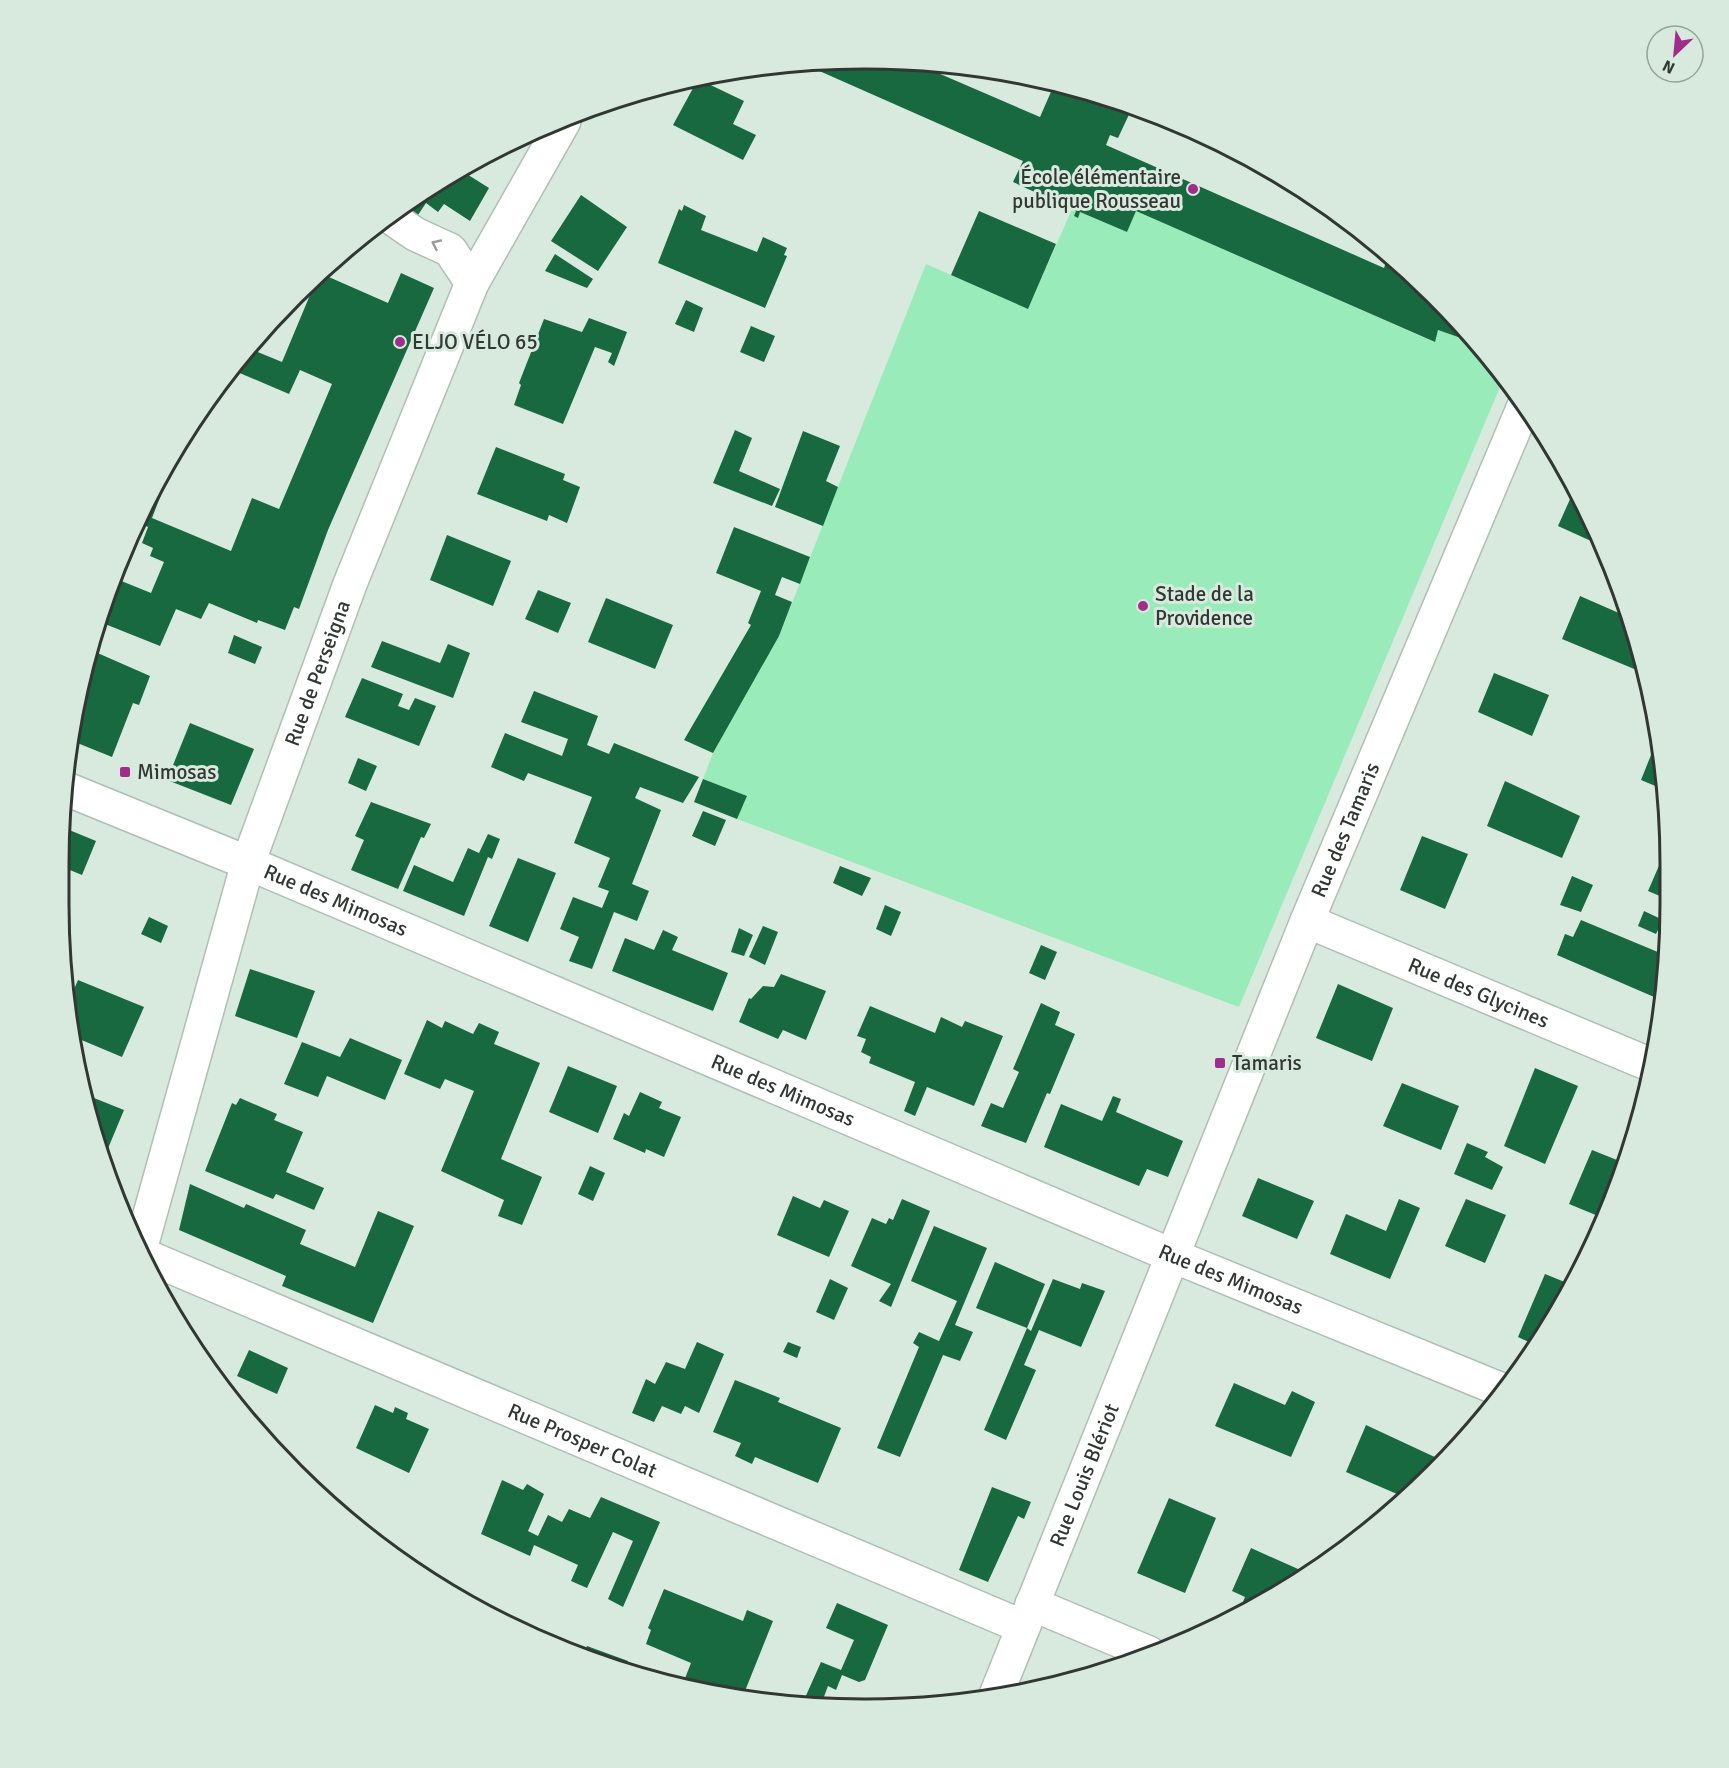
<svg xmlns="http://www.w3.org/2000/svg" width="1729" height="1768" font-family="Signika,sans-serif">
  <rect width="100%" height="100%" fill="#d8eade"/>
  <polygon fill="#99ecb9" points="1072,209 1076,211 1074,216 1077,218 1080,212 1127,232 1136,211 1434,342 1438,330 1458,337 1462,329 1505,375 1239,1007 737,819 747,796 703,779 713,753 779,636 926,264 1028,309"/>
  <g fill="#186840">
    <polygon points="812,60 917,64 1040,117 1054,85 1124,101 1133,106 1118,138 1110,135 1106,145 1384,268 1389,253 1445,311 1444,316 1452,319 1462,329 1458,337 1438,330 1435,342 1136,211 1127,232 1080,212 1078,218 1074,216 1076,211 1013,182 1023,161 799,62"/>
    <polygon points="698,79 744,101 733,124 756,135 743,160 673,125"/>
    <polygon points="462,171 489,188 470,221 444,204 438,212 426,203 416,218 403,207"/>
    <polygon points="581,195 627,227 598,271 551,241"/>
    <polygon points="684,205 706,216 701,230 757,252 763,237 787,248 784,255 787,256 765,308 658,263 679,209 682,211"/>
    <polygon points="979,211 1056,244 1028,309 951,275"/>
    <polygon points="555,254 593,279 587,288 545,271"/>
    <polygon points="401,273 434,288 328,530 299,609 294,607 285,630 258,620 257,623 209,603 201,619 176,609 160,646 105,624 112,605 103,601 114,578 151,593 164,562 150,556 153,548 142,543 148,527 139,523 167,461 183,438 152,518 231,551 252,498 279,509 332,384 300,370 289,394 235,371 248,348 282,362 310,295 306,293 308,286 322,274 388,303"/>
    <polygon points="686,300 703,308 694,332 675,324"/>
    <polygon points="589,318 627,332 614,366 608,362 612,353 595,347 563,424 514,405 521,385 519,383 544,319 582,332"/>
    <polygon points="751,326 775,336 764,362 740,352"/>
    <polygon points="735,430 752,438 739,471 780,489 772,506 713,483"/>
    <polygon points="803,431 840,446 826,481 838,487 823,526 775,507"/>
    <polygon points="496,447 565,474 563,480 580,487 567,523 549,515 547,521 477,494"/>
    <polygon points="1575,488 1588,508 1602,546 1558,526"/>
    <polygon points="734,527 810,557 800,584 782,577 775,595 792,602 779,636 713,753 684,740 751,625 748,623 761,591 716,573"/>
    <polygon points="447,535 511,561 493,606 430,580"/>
    <polygon points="538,590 571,603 558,633 525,619"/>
    <polygon points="1580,596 1628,617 1643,656 1639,671 1562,639"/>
    <polygon points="606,598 673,625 655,669 588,642"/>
    <polygon points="95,634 99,636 93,651 150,676 139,705 133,703 112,757 70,740"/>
    <polygon points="234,635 262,647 255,664 228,653"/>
    <polygon points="382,641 440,663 448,644 470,653 453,698 371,667"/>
    <polygon points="1494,673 1549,695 1532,736 1478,712"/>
    <polygon points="362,678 403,694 398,706 409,710 415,698 436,706 419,746 345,717"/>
    <polygon points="534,691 598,716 587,745 609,754 614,743 699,777 683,803 640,787 635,798 661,810 632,884 649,891 637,921 614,912 592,969 569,961 579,937 560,929 573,897 602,908 609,891 598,887 610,858 574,843 592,797 528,773 524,781 491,767 505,733 562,756 568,739 521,722"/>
    <polygon points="190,723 254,749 231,805 167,780"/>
    <polygon points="1657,740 1665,790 1641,780"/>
    <polygon points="358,758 377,766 366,791 348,783"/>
    <polygon points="703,779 747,796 737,819 694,802"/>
    <polygon points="1505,781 1580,816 1562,858 1487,826"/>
    <polygon points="371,802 431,824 424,838 421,837 398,889 351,870 364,840 355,836"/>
    <polygon points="703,811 726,820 715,846 692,836"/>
    <polygon points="62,827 96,841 82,875 65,868 64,871 60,869"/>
    <polygon points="488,834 500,839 492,859 488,857 464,916 403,891 414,865 453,882 468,848 479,853"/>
    <polygon points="1422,836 1468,854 1445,909 1400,890"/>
    <polygon points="1668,845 1667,899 1648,891"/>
    <polygon points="518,858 556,873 528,942 489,926"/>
    <polygon points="840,866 871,878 862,896 833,883"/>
    <polygon points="1572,876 1593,885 1581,912 1560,905"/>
    <polygon points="885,905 901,912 891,936 876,929"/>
    <polygon points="1644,911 1663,920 1656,934 1638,926"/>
    <polygon points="149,917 168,926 161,943 141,934"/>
    <polygon points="1581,920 1665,955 1659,974 1664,976 1661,1000 1557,955 1565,934 1573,937"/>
    <polygon points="763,926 778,932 765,965 749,957"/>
    <polygon points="739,928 753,935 744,956 731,952"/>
    <polygon points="663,930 678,937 672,950 728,973 713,1011 612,971 625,938 654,950"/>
    <polygon points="1041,945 1057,952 1045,980 1029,973"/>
    <polygon points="250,969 315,991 297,1038 235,1016"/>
    <polygon points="781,974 826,991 806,1040 783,1030 778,1039 739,1022 749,998 751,999 763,986 774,987"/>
    <polygon points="78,980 144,1007 122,1057 72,1036 68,1003"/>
    <polygon points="1338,984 1393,1008 1372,1061 1316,1038"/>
    <polygon points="1041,1003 1060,1012 1055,1025 1075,1034 1050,1094 1047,1093 1026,1143 981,1126 991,1103 1003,1108 1019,1072 1013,1069"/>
    <polygon points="870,1006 935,1033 941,1017 962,1027 965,1021 1003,1036 974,1106 927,1087 915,1116 904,1111 915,1082 869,1063 871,1057 861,1052 866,1039 857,1036"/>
    <polygon points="427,1020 442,1028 445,1021 473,1034 479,1023 499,1032 494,1044 540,1063 501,1159 542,1177 522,1225 498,1216 504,1200 441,1171 474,1091 445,1079 440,1089 404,1074"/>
    <polygon points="350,1038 402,1060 385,1100 327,1076 318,1097 284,1084 302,1042 340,1057"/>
    <polygon points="568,1066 617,1086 598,1133 549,1112"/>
    <polygon points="1535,1068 1578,1086 1545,1164 1504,1146"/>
    <polygon points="1402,1083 1459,1106 1441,1150 1383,1126"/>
    <polygon points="640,1092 662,1102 659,1108 681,1117 664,1157 646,1149 645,1153 613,1139 624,1113 629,1116"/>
    <polygon points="84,1094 124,1110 104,1158"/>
    <polygon points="1113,1096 1121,1099 1116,1112 1183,1141 1168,1177 1147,1169 1139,1186 1044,1147 1061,1104 1102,1121"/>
    <polygon points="240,1098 277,1114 274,1120 303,1132 286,1172 324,1188 314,1210 276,1194 273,1199 205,1171 232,1103 236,1105"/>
    <polygon points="1467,1143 1488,1152 1485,1157 1503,1167 1492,1190 1454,1174"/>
    <polygon points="1592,1150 1627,1164 1603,1218 1569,1204"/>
    <polygon points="590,1166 605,1173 593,1201 578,1194"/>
    <polygon points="1258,1178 1314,1201 1297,1239 1242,1216"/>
    <polygon points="190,1184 244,1208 246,1204 306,1230 300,1244 355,1267 378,1211 414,1226 373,1323 282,1286 286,1276 179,1230"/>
    <polygon points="793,1196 820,1208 824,1200 849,1211 829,1257 777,1235"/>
    <polygon points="902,1199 930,1211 891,1307 879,1301 891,1284 851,1266 872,1218 886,1224 889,1218 893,1220"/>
    <polygon points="1399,1199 1420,1208 1390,1279 1330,1254 1346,1214 1386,1231"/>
    <polygon points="1466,1199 1506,1215 1485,1263 1445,1246"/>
    <polygon points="934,1226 987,1248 955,1325 973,1332 960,1361 943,1355 900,1457 877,1448 919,1347 913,1343 919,1332 939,1341 957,1301 911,1281"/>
    <polygon points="995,1262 1045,1284 1027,1328 976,1308"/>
    <polygon points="1545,1274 1572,1285 1563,1306 1535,1345 1518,1337"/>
    <polygon points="830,1279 848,1288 834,1320 816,1312"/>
    <polygon points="1053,1279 1080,1289 1082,1283 1105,1291 1081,1347 1039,1330 1024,1365 1036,1370 1006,1440 984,1430 1027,1328 1031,1331"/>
    <polygon points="697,1342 724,1354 699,1413 685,1406 681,1414 662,1406 654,1422 632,1413 646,1379 655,1384 666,1362 685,1369"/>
    <polygon points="788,1342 801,1347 797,1358 783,1352"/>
    <polygon points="249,1350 288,1368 277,1394 237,1376"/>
    <polygon points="735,1380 780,1398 778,1402 841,1428 818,1483 755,1457 752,1464 735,1456 741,1443 713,1432"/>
    <polygon points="1234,1383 1285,1405 1292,1391 1315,1402 1291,1457 1215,1426"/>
    <polygon points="375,1405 393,1413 395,1407 408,1413 406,1419 429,1429 409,1473 356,1448"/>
    <polygon points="1366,1425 1439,1459 1434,1469 1404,1497 1346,1472"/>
    <polygon points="502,1480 523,1490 527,1484 544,1494 528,1531 538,1536 548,1515 562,1522 569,1509 590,1518 601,1497 660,1522 623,1607 608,1599 633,1541 613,1532 587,1588 571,1581 578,1565 534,1545 530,1556 481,1534"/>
    <polygon points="992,1487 1031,1502 1024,1519 1018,1516 988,1582 959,1570"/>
    <polygon points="1169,1498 1216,1518 1185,1593 1137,1573"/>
    <polygon points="1251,1548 1307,1573 1243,1613 1239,1611 1245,1597 1232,1591"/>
    <polygon points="664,1589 743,1621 747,1610 773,1621 743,1696 708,1694 682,1686 691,1663 646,1644 651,1630 648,1628"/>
    <polygon points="837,1603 888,1625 865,1680 859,1682 842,1675 836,1690 828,1686 822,1702 804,1700 821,1662 841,1670 854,1640 826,1628"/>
    <polygon points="587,1646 628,1661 625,1669 583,1656"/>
  </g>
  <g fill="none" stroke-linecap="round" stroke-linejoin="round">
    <g stroke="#aebfb4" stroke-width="36">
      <g id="minor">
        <polyline points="389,216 415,234 450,250 472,283"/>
        <path id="s1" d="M64,788L248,863L1171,1255L1502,1390"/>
        <path id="s2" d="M1307,921L1651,1065"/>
        <path id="s3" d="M140,1250L248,863L350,584L472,283L564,121"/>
        <path id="s4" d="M143,1255L1021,1626"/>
        <polyline points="1032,1604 1149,1653"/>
        <path id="s5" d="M996,1695L1307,921L1524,406"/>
      </g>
    </g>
    <use href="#minor" stroke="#fff" stroke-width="33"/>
  </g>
  <defs><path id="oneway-chevron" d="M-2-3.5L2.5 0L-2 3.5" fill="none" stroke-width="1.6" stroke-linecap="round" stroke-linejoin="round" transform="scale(1.5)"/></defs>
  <use stroke="#989c99" href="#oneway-chevron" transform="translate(436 244) rotate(-155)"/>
  <g fill="#9f2d89" stroke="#d8eade" stroke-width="2">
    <circle cx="1193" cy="189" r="6"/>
    <circle cx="400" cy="342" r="6"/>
    <circle cx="1143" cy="606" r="6"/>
    <rect x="119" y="766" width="12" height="12" rx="3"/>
    <rect x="1214" y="1057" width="12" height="12" rx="3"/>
  </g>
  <g text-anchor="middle" stroke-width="6" stroke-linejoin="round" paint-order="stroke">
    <g font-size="21" fill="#313833" stroke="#d8eade" text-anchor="start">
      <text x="1181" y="184" text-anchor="end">École élémentaire<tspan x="1181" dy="24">publique Rousseau</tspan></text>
      <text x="412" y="349">ELJO VÉLO 65</text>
      <text x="1155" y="601">Stade de la<tspan x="1155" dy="24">Providence</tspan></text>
      <text x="137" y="779">Mimosas</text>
      <text x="1232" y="1070">Tamaris</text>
    </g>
    <g font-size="21" fill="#313833" stroke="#d8eade">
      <text dy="7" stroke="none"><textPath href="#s3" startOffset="604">Rue de Perseigna</textPath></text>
      <text dy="7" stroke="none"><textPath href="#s5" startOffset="933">Rue des Tamaris</textPath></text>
      <text dy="7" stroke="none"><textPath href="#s1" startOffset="294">Rue des Mimosas</textPath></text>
      <text dy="7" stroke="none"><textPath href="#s2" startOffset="186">Rue des Glycines</textPath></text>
      <text dy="7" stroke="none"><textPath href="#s1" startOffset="780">Rue des Mimosas</textPath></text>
      <text dy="7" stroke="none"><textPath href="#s1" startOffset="1266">Rue des Mimosas</textPath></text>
      <text dy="7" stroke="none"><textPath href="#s4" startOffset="477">Rue Prosper Colat</textPath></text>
      <text dy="7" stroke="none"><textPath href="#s5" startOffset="237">Rue Louis Blériot</textPath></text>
    </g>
  </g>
  <path d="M0 0H1729V1768H0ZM864 69H865A795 795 0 0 1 1660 864V904A795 795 0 0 1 865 1699H864A795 795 0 0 1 69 904V864A795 795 0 0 1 864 69Z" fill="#d8eade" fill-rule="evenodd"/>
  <path fill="none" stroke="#313833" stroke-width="3" d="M864 69H865A795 795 0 0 1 1660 864V904A795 795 0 0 1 865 1699H864A795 795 0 0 1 69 904V864A795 795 0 0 1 864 69Z"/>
  <g transform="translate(1675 54) rotate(206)"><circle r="28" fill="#d8eade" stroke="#95a39a" stroke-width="1.5"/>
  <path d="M0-4.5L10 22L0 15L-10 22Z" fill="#9f2d89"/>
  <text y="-9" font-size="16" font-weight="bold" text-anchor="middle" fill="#313833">N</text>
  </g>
</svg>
